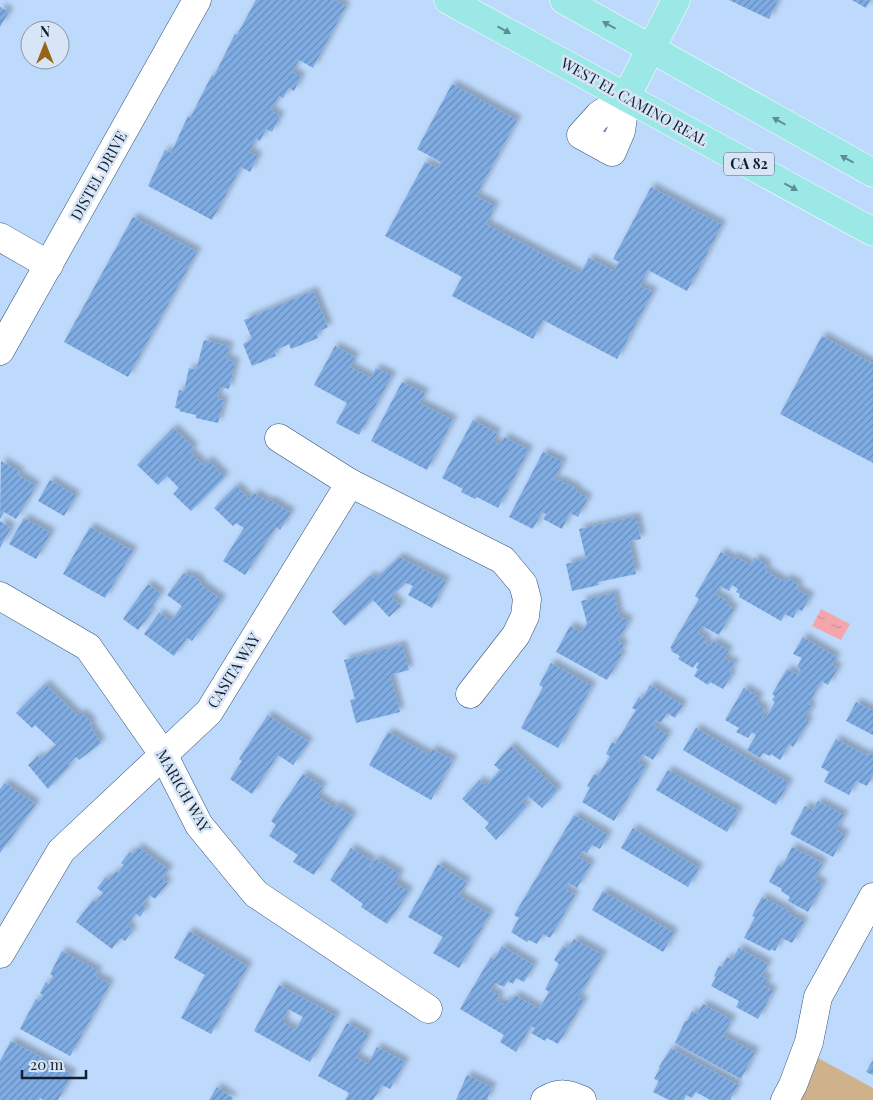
<svg xmlns="http://www.w3.org/2000/svg" width="873" height="1100" font-family="'Playfair Display',serif">
  <defs>
    <pattern id="water-ripples" width="26" height="14" patternUnits="userSpaceOnUse" patternTransform="scale(1.25)"><rect width="26" height="14" fill="#f5a6ad"/><path d="M2 4q2-2 4 0t4 0M15 11q2-2 4 0t4 0" fill="none" stroke="#d18e95"/></pattern>
    <pattern id="building-hatch" width="6" height="6" patternUnits="userSpaceOnUse" patternTransform="scale(1.25)"><rect width="6" height="6" fill="#7face3"/><path d="M-1 1l2-2M0 6l6-6M5 7l2-2" fill="none" stroke="#678bb8"/></pattern>
    <filter id="shadow"><feDropShadow dx="4.5" dy="-4.5" stdDeviation="2.5" flood-color="#0004"/></filter>
  </defs>
  <rect width="100%" height="100%" fill="#bdd9fc"/>
  <polygon fill="#cfb18b" points="818,1058 873,1088 873,1100 799,1100 810,1080"/>
  <polygon fill="url(#water-ripples)" points="821,609 850,624 841,640 812,626"/>
  <g fill="url(#building-hatch)" fill-rule="evenodd" filter="url(#shadow)">
    <polygon points="256,0 335,0 346,6 313,68 299,60 292,72 301,77 294,91 289,88 283,98 279,96 271,111 280,116 272,132 266,129 260,141 256,138 249,152 258,156 250,172 241,167 212,220 148,186 165,150 171,153 188,116 190,118 212,75 214,76 235,34 237,35"/>
    <polygon points="729,0 778,0 769,19"/>
    <polygon points="852,0 870,0 866,8"/>
    <polygon points="0,7 9,12 0,27"/>
    <polygon points="452,84 517,120 476,196 495,206 486,224 580,274 589,258 614,271 619,262 613,259 651,187 722,225 687,291 648,270 640,286 653,292 617,359 543,320 533,339 452,296 462,277 385,236 425,162 438,168 441,162 417,149"/>
    <polygon points="133,217 197,252 128,377 64,342"/>
    <polygon points="313,291 328,327 316,333 318,338 291,349 289,344 274,351 276,356 252,366 243,344 252,339 244,320"/>
    <polygon points="822,336 873,364 873,463 780,414"/>
    <polygon points="204,340 229,346 226,359 235,362 229,389 220,387 217,399 224,400 218,423 196,418 196,415 179,411 180,409 175,408 179,390 184,391 189,368 196,370"/>
    <polygon points="335,346 355,357 350,367 371,378 376,368 392,376 359,435 336,423 347,403 314,385"/>
    <polygon points="402,382 425,393 419,403 453,420 427,470 371,441"/>
    <polygon points="473,420 497,433 493,441 500,445 504,437 529,450 498,508 477,497 475,499 461,492 463,489 442,478"/>
    <polygon points="173,428 194,448 190,452 203,465 208,460 225,477 191,511 173,494 179,488 167,476 158,485 137,465"/>
    <polygon points="543,452 563,462 554,480 558,482 559,480 577,489 576,491 588,498 578,517 570,513 562,529 543,519 546,514 542,512 533,529 509,517"/>
    <polygon points="1,461 20,472 18,475 36,486 16,519 4,512 0,519"/>
    <polygon points="50,480 76,496 64,516 38,501"/>
    <polygon points="236,486 250,500 254,493 268,502 270,500 291,513 280,530 276,527 245,575 223,561 244,528 236,523 233,526 214,508"/>
    <polygon points="636,517 641,539 629,541 636,574 598,582 599,585 572,591 566,564 586,559 579,529"/>
    <polygon points="24,518 51,533 36,559 9,544"/>
    <polygon points="0,521 11,528 0,548"/>
    <polygon points="90,527 133,551 105,598 63,574"/>
    <polygon points="721,552 732,559 734,556 751,565 755,558 767,565 765,570 784,582 787,578 799,585 796,589 810,597 802,611 798,609 793,618 785,614 781,621 739,597 740,594 736,592 738,589 732,585 729,591 720,586 715,594 729,602 727,605 734,609 719,635 702,626 698,633 707,639 705,643 710,646 713,641 729,651 724,658 735,664 729,673 732,675 723,689 710,682 708,685 694,676 698,669 696,668 699,663 697,662 693,668 678,659 680,656 671,651 672,649 670,648 699,599 695,596"/>
    <polygon points="399,557 446,581 432,608 408,595 413,586 406,583 391,596 401,606 389,617 373,600 345,626 332,612 371,575 375,579"/>
    <polygon points="184,573 190,577 192,575 201,582 200,584 222,600 192,641 187,638 174,656 144,634 159,613 171,621 182,606 167,595"/>
    <polygon points="148,584 161,594 149,610 152,612 138,630 123,619"/>
    <polygon points="614,593 619,616 629,621 618,641 624,645 619,653 622,655 607,680 556,652 570,626 581,632 587,623 581,601"/>
    <polygon points="803,637 836,657 832,665 838,668 828,685 822,681 808,704 812,707 805,719 809,721 793,747 789,744 780,760 771,754 770,756 763,753 760,758 747,750 756,735 752,732 748,738 736,732 739,728 725,720 744,688 759,697 756,704 765,710 762,716 766,718 775,702 772,700 775,696 772,694 787,669 798,675 801,670 797,667 802,658 793,654"/>
    <polygon points="402,645 409,670 390,675 400,712 356,723 350,700 355,699 344,660"/>
    <polygon points="551,663 592,686 558,748 521,728 543,687 539,685"/>
    <polygon points="45,684 78,716 82,713 92,723 90,726 101,743 79,760 76,757 68,764 70,766 48,789 28,765 38,756 40,759 56,745 35,725 32,728 16,713"/>
    <polygon points="650,685 683,705 675,718 667,713 661,723 656,720 653,725 668,735 653,760 643,754 638,763 646,767 614,821 582,802 590,788 587,786 594,774 598,776 610,756 606,754 612,742 615,744 636,710 632,708 639,697 642,699"/>
    <polygon points="856,702 873,711 873,735 846,721"/>
    <polygon points="268,715 309,742 293,765 278,755 252,794 230,779 242,761 239,759"/>
    <polygon points="696,728 789,783 776,805 683,750"/>
    <polygon points="388,732 429,755 432,749 453,760 431,800 369,765"/>
    <polygon points="836,739 867,756 869,753 873,755 873,775 867,786 856,781 849,795 824,782 829,772 821,767"/>
    <polygon points="511,746 558,790 542,808 528,796 522,802 527,806 496,840 485,828 489,823 462,799 480,780 486,786 500,770 494,765"/>
    <polygon points="668,770 739,811 727,832 656,790"/>
    <polygon points="303,774 323,787 317,796 334,808 337,805 353,816 314,875 293,862 298,855 269,836 276,825 271,821"/>
    <polygon points="5,783 36,804 0,853 0,789"/>
    <polygon points="818,801 844,815 836,830 845,835 833,857 790,834 805,806 813,810"/>
    <polygon points="574,815 608,835 600,849 592,845 587,853 582,851 578,857 591,864 577,888 569,883 565,889 575,895 550,938 543,934 537,944 529,940 527,942 511,932 519,918 514,915"/>
    <polygon points="633,828 699,868 688,887 621,848"/>
    <polygon points="138,847 169,870 162,879 168,883 155,899 150,895 142,905 146,908 140,917 136,913 127,925 133,930 125,941 120,938 112,949 76,922 93,900 96,902 103,893 97,888 106,877 109,880 116,871 118,873 124,865 121,863 130,852 133,854"/>
    <polygon points="792,847 823,863 814,879 823,884 808,912 788,901 790,897 781,891 782,889 769,882 778,865 782,867"/>
    <polygon points="351,848 372,861 369,867 370,868 376,859 400,874 395,882 409,892 387,924 361,907 363,904 330,880"/>
    <polygon points="438,864 467,882 459,896 490,914 459,968 433,953 443,937 408,917"/>
    <polygon points="603,891 674,933 663,952 592,910"/>
    <polygon points="762,897 790,912 789,914 804,922 792,943 782,938 775,951 771,949 770,951 744,938 755,917 752,916"/>
    <polygon points="189,931 248,966 211,1034 181,1018 205,975 174,958"/>
    <polygon points="574,939 603,955 578,998 584,1001 558,1044 547,1038 545,1041 531,1033 535,1028 531,1026 516,1052 500,1042 504,1035 460,1009 491,957 494,959 502,946 534,965 524,982 516,978 513,984 508,981 504,987 495,983 490,991 500,996 497,1001 503,1005 506,1000 510,1002 515,995 539,1009 549,992 545,989 559,964 554,960 563,946 568,949"/>
    <polygon points="739,948 768,964 761,976 768,979 764,986 773,991 758,1019 736,1007 739,1001 711,986 716,977 714,976 719,966 722,967 727,957 732,960"/>
    <polygon points="62,951 98,971 95,976 110,984 70,1056 20,1029 36,999 40,1001 43,995 40,993 46,982 49,984 53,976 50,974"/>
    <path d="M279,985L336,1016L310,1062L254,1031ZM288,1009L303,1017L295,1030L284,1024L285,1021L283,1019Z"/>
    <polygon points="703,1004 732,1020 723,1036 755,1052 741,1079 675,1043 685,1021 687,1021 692,1011 697,1014"/>
    <polygon points="347,1023 368,1035 356,1057 368,1064 377,1047 405,1062 390,1089 382,1085 373,1100 345,1100 349,1093 318,1076"/>
    <polygon points="11,1041 72,1074 58,1100 43,1100 40,1098 39,1100 0,1100 0,1061"/>
    <polygon points="671,1048 738,1085 730,1100 710,1100 696,1092 692,1098 686,1095 684,1100 669,1100 653,1092 659,1081 654,1079 660,1068 659,1067"/>
    <polygon points="873,1060 873,1075 866,1072"/>
    <polygon points="467,1075 492,1087 487,1099 490,1100 456,1100"/>
    <polygon points="217,1087 233,1098 232,1100 209,1100"/>
  </g>
  <g fill="none" stroke-linecap="round" stroke-linejoin="round">
    <g stroke="#345277" stroke-width="29">
      <g id="minor">
        <polygon points="626,97 621,131 612,152 581,135 599,115"/>
        <polyline points="0,237 49,265"/>
        <polyline points="0,351 197,0"/>
        <polyline points="279,438 350,483 503,560 523,584 527,599 525,616 516,635 470,694"/>
        <polyline points="0,596 88,647 163,754 199,825 256,894 428,1009"/>
        <polyline points="0,954 61,851 209,712 350,483"/>
        <path d="M545,1100C560,1092 567,1093 582,1100"/>
        <polyline points="785,1100 793,1085 809,1042 818,997 873,897"/>
      </g>
    </g>
    <g stroke="#fff" stroke-width="29">
      <g id="major">
        <polyline points="448,0 873,232"/>
        <polyline points="564,0 873,173"/>
        <polyline points="626,97 676,0"/>
      </g>
    </g>
    <use href="#minor" stroke="#fff" stroke-width="28"/>
    <use href="#major" stroke="#9be8e6" stroke-width="28"/>
  </g>
  <defs><path id="oneway-solid" d="M-6-.8H1V-3.2L6.5 0L1 3.2V.8H-6Z" transform="scale(1.25)"/></defs>
  <g fill="#5d8e93">
    <use href="#oneway-solid" transform="translate(609 25) rotate(-151)"/>
    <use href="#oneway-solid" transform="translate(504 30) rotate(29)"/>
    <use href="#oneway-solid" transform="translate(779 121) rotate(-150)"/>
    <use href="#oneway-solid" transform="translate(847 159) rotate(-151)"/>
    <use href="#oneway-solid" transform="translate(791 187) rotate(29)"/>
  </g>
  <g text-anchor="middle" stroke-width="5" stroke-linejoin="round" paint-order="stroke">
    <rect fill="#d7e5f6" stroke="#4d5a6a" stroke-width="1" x="724" y="152.5" width="50" height="23" rx="4"/>
    <g font-size="14" font-weight="bold" fill="#121f2e">
      <text x="749" y="169">CA 82</text>
    </g>
    <g font-size="15" fill="#121f2e" stroke="#d7e5f6">
      <text transform="translate(634 102) rotate(29)" y="5">WEST EL CAMINO REAL</text>
      <text transform="translate(99 176) rotate(-61)" y="5">DISTEL DRIVE</text>
      <text transform="translate(234 671) rotate(-58)" y="5">CASITA WAY</text>
      <text transform="translate(183 791) rotate(60)" y="5">MARICH WAY</text>
    </g>
  </g>
  <g transform="translate(45 45)"><circle r="24" fill="#d7e5f6" stroke="#8896a6"/>
  <path d="M0-4L9 19L0 12L-9 19Z" fill="#966516"/>
  <text y="-8" font-size="14" font-weight="bold" text-anchor="middle" fill="#121f2e">N</text>
  </g>
  <path d="M22 1070v8h64v-8" fill="none" stroke="#121f2e" stroke-width="2.5"/>
  <text x="30" y="1070" font-size="15" fill="#121f2e" stroke="#d7e5f6" stroke-width="4" paint-order="stroke">20 m</text>
</svg>
